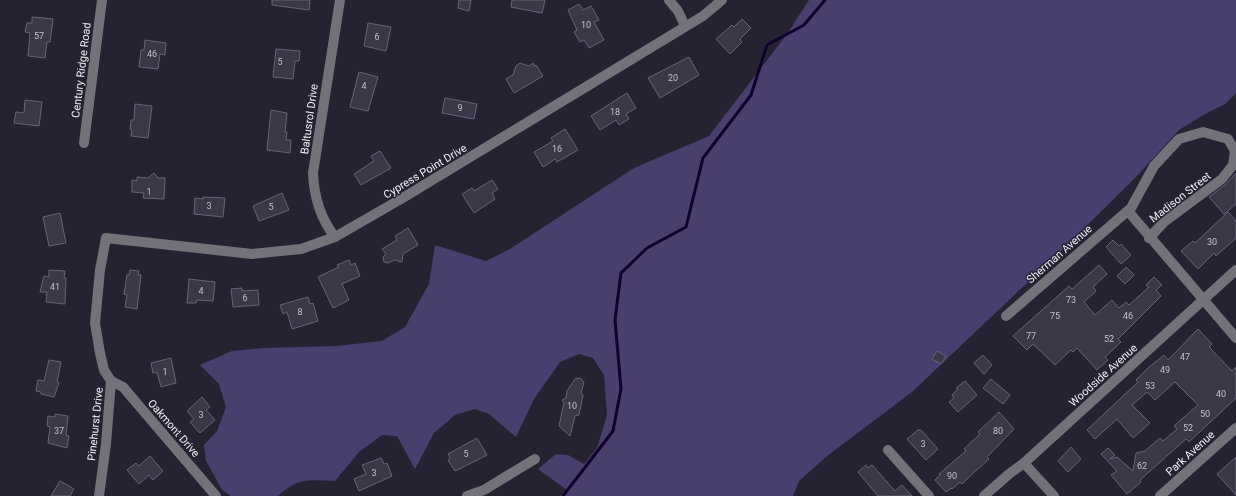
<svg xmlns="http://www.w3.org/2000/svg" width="1236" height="496" font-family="Roboto,sans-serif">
  <rect width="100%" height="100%" fill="#252331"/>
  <path fill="#493f6e" d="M809,0H1236V93L1225,104L1203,115L1179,130L1135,178L1064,248L912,392L827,456L799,481L793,496H560L567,490L538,469L556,454L568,455L584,464L597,448L607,415L604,375L593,358L579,354L560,362L534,399L516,437L489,414L475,409L455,415L434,433L415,469L397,436L382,435L359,452L335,481C308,480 299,477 278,496H231L222,490L206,461L204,445L217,431L226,407L219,384L200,365L232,351L264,348L337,346L382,341L405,327L429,284L435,245L486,261L510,249L634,168L709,136L787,34Z"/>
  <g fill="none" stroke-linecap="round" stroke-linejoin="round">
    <polyline stroke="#10002f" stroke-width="3" points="563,496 613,431 621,389 615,320 621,273 647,248 686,227 703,158 751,95 767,45 804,25 825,0"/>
  </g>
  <g fill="#3a3847" stroke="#666375">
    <polygon points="272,0 310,0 309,10 272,5"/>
    <polygon points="459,0 471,0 469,11 458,8"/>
    <polygon points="512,0 545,0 542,13 511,7"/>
    <polygon points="579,4 583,10 591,6 599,20 594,22 604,40 589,48 584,40 580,42 574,32 577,30 568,10"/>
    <polygon points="32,17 53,19 50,42 47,42 45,58 28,56 30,33 25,32 27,23 32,23"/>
    <polygon points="742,19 751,28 740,39 742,42 730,54 716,39 732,25 734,27"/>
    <polygon points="368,23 391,27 386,51 364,46"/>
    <polygon points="145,40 166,43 165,55 160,54 158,69 139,67 141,50 144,50"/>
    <polygon points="276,49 300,51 299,61 295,61 293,79 273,77"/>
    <polygon points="689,57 699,75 660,98 648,78"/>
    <polygon points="520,63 529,66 533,63 534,66 536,65 543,76 514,93 506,79 513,75 516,66"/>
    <polygon points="359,72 378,77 368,111 350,107"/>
    <polygon points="627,93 636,108 626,114 629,119 619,125 616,120 600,130 591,116"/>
    <polygon points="445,98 477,104 474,119 442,113"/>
    <polygon points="25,100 42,102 39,126 14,123 16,112 24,113"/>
    <polygon points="135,104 152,106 148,138 131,136 132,130 130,129 131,120 134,120"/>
    <polygon points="271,110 287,113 285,132 287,132 286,140 291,140 290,153 267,150"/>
    <polygon points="565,129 578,150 557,162 555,159 543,167 534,152 553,141 551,138"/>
    <polygon points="380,151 391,168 361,185 354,174 374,161 371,156"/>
    <polygon points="154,173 158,178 165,178 164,199 143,198 144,193 132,192 132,180 137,181 137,177 148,178"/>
    <polygon points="1236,173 1236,204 1224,214 1209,197 1226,184"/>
    <polygon points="492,180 498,189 492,193 495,199 474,213 462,194 472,188 474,191"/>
    <polygon points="282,193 289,210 259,221 253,206"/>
    <polygon points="203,197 225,198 223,217 194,214 195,198 203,199"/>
    <polygon points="1228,212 1236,221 1236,238 1216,256 1214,253 1198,269 1181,251 1193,241 1195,243"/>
    <polygon points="60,213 66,243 49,246 43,217"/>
    <polygon points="408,228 418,245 403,254 402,262 394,260 388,263 384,262 383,257 386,254 382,249 397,240 395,236"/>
    <polygon points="1113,240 1119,246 1121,244 1131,255 1121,264 1106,247"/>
    <polygon points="349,260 351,265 355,263 360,276 342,284 349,300 333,308 318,277 339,267 337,265"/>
    <polygon points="1099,265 1107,274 1093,287 1096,291 1084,302 1095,315 1112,300 1119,308 1126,302 1129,305 1149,287 1146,285 1154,277 1162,285 1156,290 1161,296 1118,339 1121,342 1105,357 1108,360 1097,370 1077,348 1073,352 1071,350 1055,365 1033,344 1027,350 1013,336 1069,286 1072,289"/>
    <polygon points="1126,267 1134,275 1125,284 1117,276"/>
    <polygon points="49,270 65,271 64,278 66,278 65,304 46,302 47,292 40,292 44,276 49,277"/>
    <polygon points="130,270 139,271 138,275 141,275 137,309 125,307 127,295 124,294 127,275 129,275"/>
    <polygon points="189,279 215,282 213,301 197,300 196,303 187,303"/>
    <polygon points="242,288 242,291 258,290 259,305 233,307 231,289"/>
    <polygon points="308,297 310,304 313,303 318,321 292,329 287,312 283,314 280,305"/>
    <polygon points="1198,329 1212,344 1209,347 1232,371 1236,367 1236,398 1189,442 1186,439 1140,480 1141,482 1127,494 1111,475 1117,471 1101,454 1108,448 1115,455 1110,459 1117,457 1133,471 1136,453 1145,451 1160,438 1163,441 1177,429 1174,426 1198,405 1175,382 1155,400 1147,392 1132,405 1150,423 1133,438 1117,419 1095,439 1087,430 1138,382 1136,380 1148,368 1164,355 1168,360"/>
    <polygon points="937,351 946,356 941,364 932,359"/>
    <polygon points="983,355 992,365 984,374 974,363"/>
    <polygon points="171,358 176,383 161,387 157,372 153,373 151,363"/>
    <polygon points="49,360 61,362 57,382 59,383 54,397 41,394 41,392 36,391 38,380 44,381"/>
    <polygon points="580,378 584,382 581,393 583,395 579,415 575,416 570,436 559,426 564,403 562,400 566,398 567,391 575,379"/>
    <polygon points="991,379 1010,395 1003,404 983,388"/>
    <polygon points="965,381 977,395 958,412 949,402 954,398 952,395 958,389 956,388"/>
    <polygon points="202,397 210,407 206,410 215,420 200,433 190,422 194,419 187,411"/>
    <polygon points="999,412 1014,429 987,457 989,459 970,476 962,484 960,482 952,489 951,488 946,492 935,480 940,475 939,474 966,451 964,449 980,434 978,432"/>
    <polygon points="55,414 68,416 66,435 69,436 67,448 48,443 50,427 47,426 48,416 55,417"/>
    <polygon points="918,430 921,430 938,449 926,460 907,439"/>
    <polygon points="477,438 487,455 455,471 448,460 450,458 448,454"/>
    <polygon points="1071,447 1081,459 1068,472 1058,461"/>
    <polygon points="150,456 163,471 153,480 149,475 139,484 127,470 136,463 139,466"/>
    <polygon points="1236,457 1236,495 1217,474"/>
    <polygon points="381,458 384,464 387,463 392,476 359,491 354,479 366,474 362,465"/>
    <polygon points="866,465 868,468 872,465 895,491 902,485 912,496 878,496 858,472"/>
    <polygon points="60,481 74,489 70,496 51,496"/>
  </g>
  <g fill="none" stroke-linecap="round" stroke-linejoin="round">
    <g stroke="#73727a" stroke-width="10">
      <polyline points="669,0 678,11 685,26"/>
      <polyline points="84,143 102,0"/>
      <polyline points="1128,211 1236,338"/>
      <path d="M335,237C320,218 314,197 313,173L340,0"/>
      <polyline points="1006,316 1131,208 1154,166 1179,139 1203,132 1228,139 1235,151 1233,165 1222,179 1164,222 1149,238"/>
      <polyline points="111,381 123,387 216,496"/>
      <polyline points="888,450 929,496"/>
      <polyline points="1024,463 1054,496"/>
      <polyline points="99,496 106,444 111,381 104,370 100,353 95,323 100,270 106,238 252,254 301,249 335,237 401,199 703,16 722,0"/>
      <polyline points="467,496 484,490 535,459"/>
      <polyline points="984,496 1009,474 1024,463 1236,270"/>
      <polyline points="1160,496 1236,428"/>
    </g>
  </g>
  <g text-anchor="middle" stroke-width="3" stroke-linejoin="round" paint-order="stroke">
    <g font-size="9" fill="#c2c0cc">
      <text x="586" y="28">10</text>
      <text x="39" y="39">57</text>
      <text x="377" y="40">6</text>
      <text x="152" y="57">46</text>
      <text x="280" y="65">5</text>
      <text x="673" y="81">20</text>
      <text x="364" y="89">4</text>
      <text x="460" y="111">9</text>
      <text x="615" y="115">18</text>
      <text x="557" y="152">16</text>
      <text x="149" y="195">1</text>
      <text x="209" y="209">3</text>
      <text x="271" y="210">5</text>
      <text x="1212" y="245">30</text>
      <text x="55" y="290">41</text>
      <text x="201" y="294">4</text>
      <text x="245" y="301">6</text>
      <text x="1071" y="303">73</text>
      <text x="300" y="315">8</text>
      <text x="1055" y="319">75</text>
      <text x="1128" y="319">46</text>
      <text x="1031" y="339">77</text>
      <text x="1109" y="342">52</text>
      <text x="1185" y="360">47</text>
      <text x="1165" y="373">49</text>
      <text x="165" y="375">1</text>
      <text x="1150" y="389">53</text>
      <text x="1221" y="397">40</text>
      <text x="572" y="409">10</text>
      <text x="1205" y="417">50</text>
      <text x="201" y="418">3</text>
      <text x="1188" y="431">52</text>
      <text x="59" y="434">37</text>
      <text x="998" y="434">80</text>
      <text x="923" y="447">3</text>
      <text x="466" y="457">5</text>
      <text x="1142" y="469">62</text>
      <text x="374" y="476">3</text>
      <text x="952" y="479">90</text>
    </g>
    <g font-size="11" fill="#f0eef8" stroke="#252331">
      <text transform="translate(81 70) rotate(-83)" y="4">Century Ridge Road</text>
      <text transform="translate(309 119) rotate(-82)" y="4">Baltusrol Drive</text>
      <text transform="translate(425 171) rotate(-31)" y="4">Cypress Point Drive</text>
      <text transform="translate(1180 197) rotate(-38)" y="4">Madison Street</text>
      <text transform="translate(1059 254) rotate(-41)" y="4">Sherman Avenue</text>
      <text transform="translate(1103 375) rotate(-42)" y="4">Woodside Avenue</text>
      <text transform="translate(95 424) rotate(-84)" y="4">Pinehurst Drive</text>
      <text transform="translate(174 428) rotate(49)" y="4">Oakmont Drive</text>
      <text transform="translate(1190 453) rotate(-42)" y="4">Park Avenue</text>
    </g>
  </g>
</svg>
